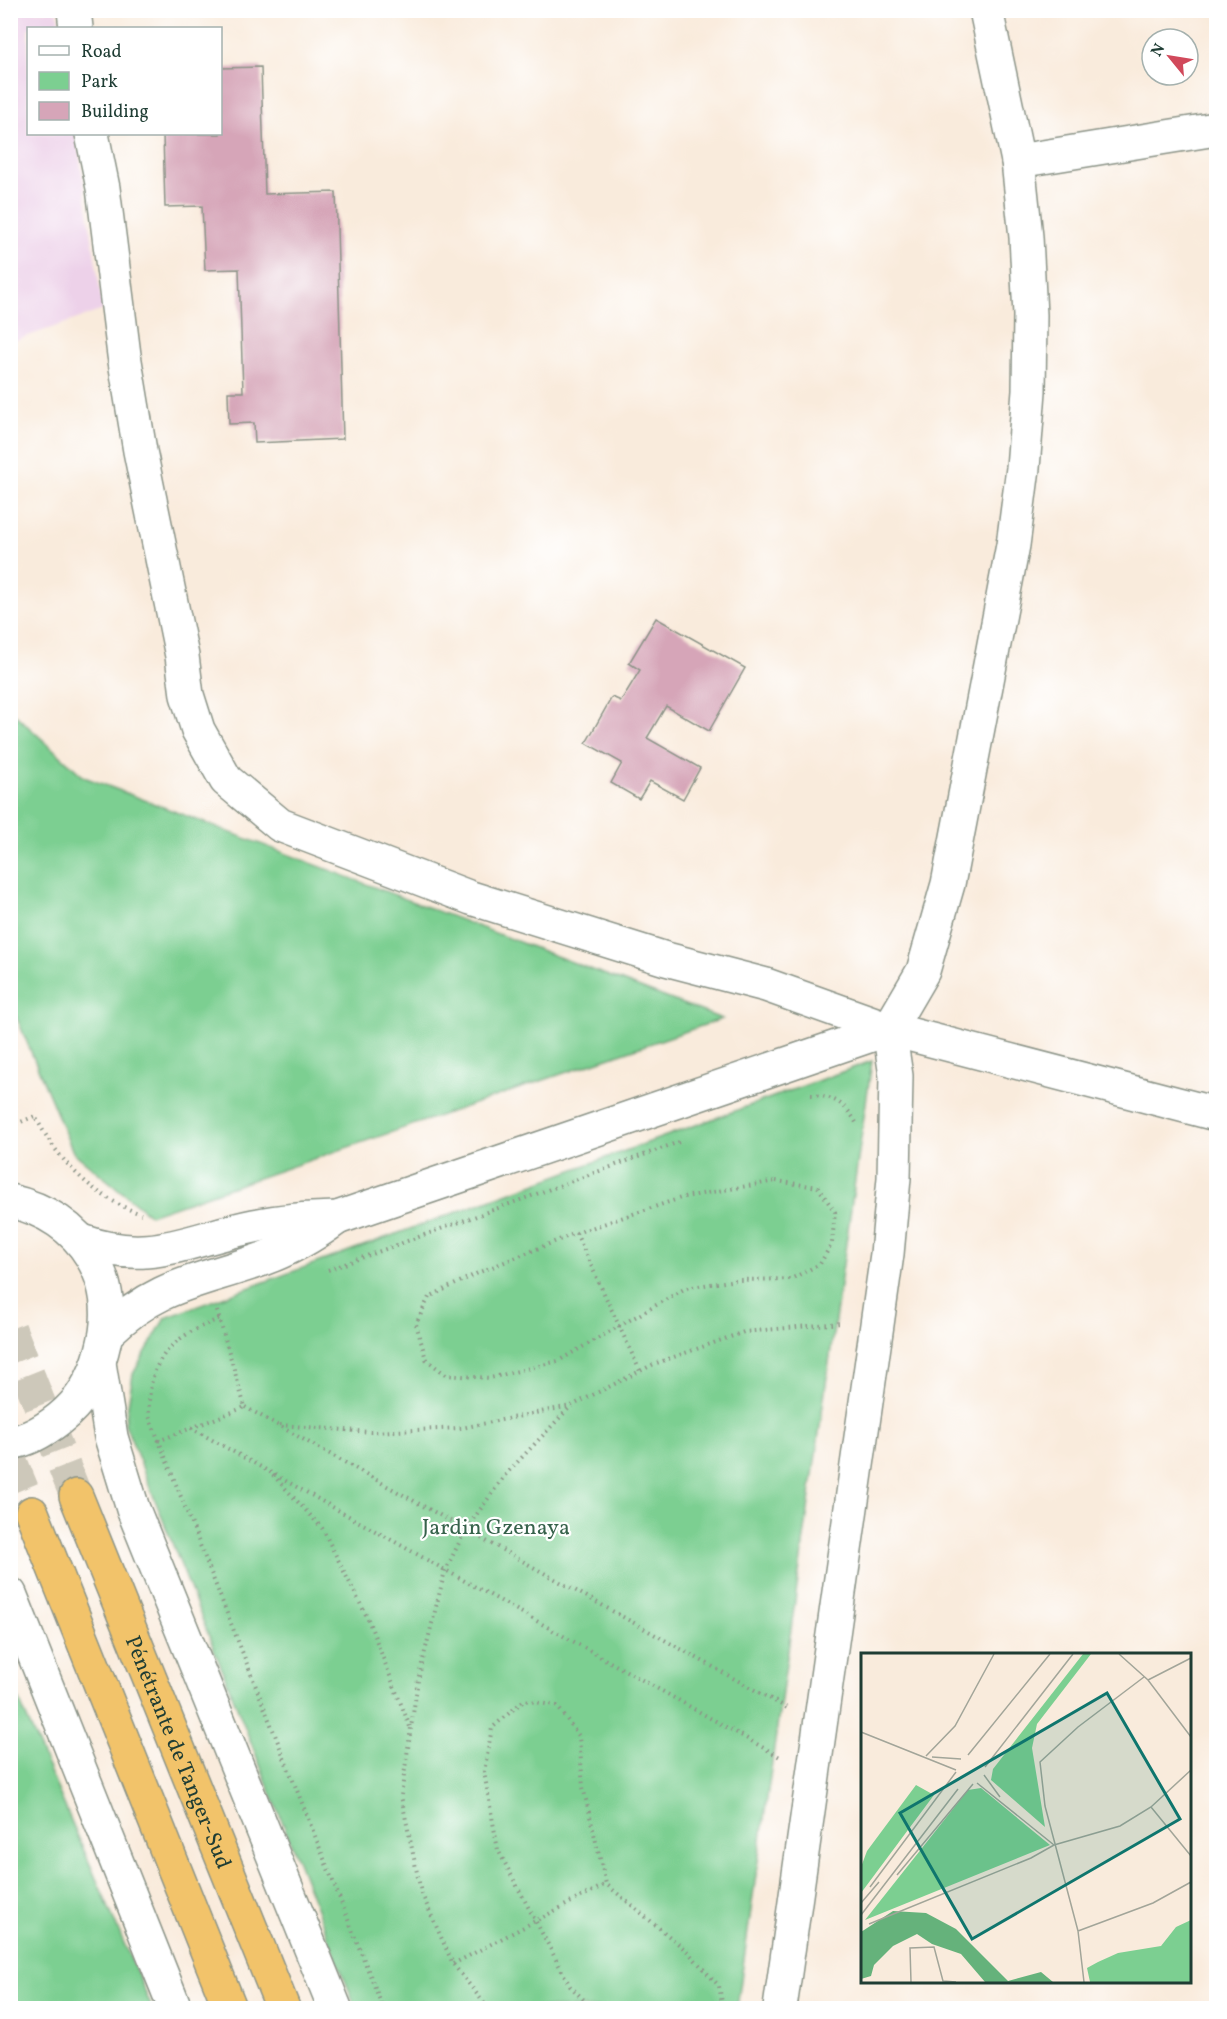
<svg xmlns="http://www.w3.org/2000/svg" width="1227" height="2019" font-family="Vollkorn,serif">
  <rect width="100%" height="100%" fill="#fff"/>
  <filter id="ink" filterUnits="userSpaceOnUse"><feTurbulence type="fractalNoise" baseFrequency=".0167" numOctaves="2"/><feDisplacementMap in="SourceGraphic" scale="12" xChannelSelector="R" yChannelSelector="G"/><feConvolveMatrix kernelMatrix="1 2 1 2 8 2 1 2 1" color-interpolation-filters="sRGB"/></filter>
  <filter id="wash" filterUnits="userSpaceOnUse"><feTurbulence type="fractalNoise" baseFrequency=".008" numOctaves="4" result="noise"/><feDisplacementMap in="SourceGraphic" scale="24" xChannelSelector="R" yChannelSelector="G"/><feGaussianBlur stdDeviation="1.35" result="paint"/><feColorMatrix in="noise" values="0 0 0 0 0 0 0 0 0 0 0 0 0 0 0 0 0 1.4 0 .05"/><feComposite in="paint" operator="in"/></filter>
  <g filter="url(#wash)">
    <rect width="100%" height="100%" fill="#f9ebdc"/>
    <polygon fill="#edd1e9" points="10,11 57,11 60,28 28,28 28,134 76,134 103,310 11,342"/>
    <g fill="#7ccf91" stroke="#4e8662" stroke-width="1.5">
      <polygon points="11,711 84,777 722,1019 150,1215 73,1152 11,1004"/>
      <polygon points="872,1061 737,2008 356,2008 125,1424 133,1374 165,1318"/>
      <polygon points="16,1693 152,2008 11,2008 10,1696"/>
    </g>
    <g id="blocks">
      <g fill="#d6a5b8">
        <polygon points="261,67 265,194 336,192 343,439 255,443 254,423 229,424 228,392 243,392 239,269 205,270 202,206 165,207 163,134 220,134 220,68"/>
        <polygon points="656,618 745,668 709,731 666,706 647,738 700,768 683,799 650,781 639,799 611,783 622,763 586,743 612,697 621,701 640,670 629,663"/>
      </g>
    </g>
  </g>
  <g filter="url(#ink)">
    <use href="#blocks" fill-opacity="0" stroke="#8c9488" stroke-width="1.5"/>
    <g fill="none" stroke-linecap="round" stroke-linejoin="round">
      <g stroke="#cdc8ba" stroke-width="33" stroke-dasharray="33 16" stroke-linecap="butt">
        <polyline points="10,1329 76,1496"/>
        <polyline points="10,1459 32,1513"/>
      </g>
      <g stroke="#8c9488" stroke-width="36">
        <g id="minor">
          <polyline points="74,10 76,28"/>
          <polyline points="92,134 103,188 124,355 140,451 182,656 187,695 198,730 226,780 280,825 471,898 666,959 766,985 889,1029 1216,1114"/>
          <polyline points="1018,161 1216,129"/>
          <path d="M82,1241C150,1266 189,1239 254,1226C281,1220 309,1219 337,1218L889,1029"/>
          <path d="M108,1332C157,1284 198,1282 260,1260C288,1250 313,1236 337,1218"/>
          <polyline points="780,2008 887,1254 894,1178 896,1076 889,1029 923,971 948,884 1013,545 1023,468 1029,391 1030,315 1026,237 1018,161 986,10"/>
        </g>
      </g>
      <g stroke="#8c9488" stroke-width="36">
        <g id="tertiary">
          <path d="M10,1201C83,1217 122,1280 102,1351C95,1378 81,1402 59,1419C45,1430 29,1440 10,1443"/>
          <polyline points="99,1363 111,1437 133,1509 335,2008"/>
          <polyline points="10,1594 175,2008"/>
        </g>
      </g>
      <g stroke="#8c9488" stroke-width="36">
        <g id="trunk">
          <path id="s1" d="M76,1496L283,2008"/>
          <polyline points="32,1513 230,2008"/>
        </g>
      </g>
      <g stroke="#8c9488" stroke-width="4" stroke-dasharray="1.5 4.5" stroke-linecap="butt">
        <path d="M811,1095C835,1096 847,1105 858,1126"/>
        <path d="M16,1124L35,1116C58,1161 93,1197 141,1214"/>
        <polygon points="776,1181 818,1187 835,1212 832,1243 820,1264 791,1279 736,1280 686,1288 558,1361 490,1378 446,1375 426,1359 416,1324 429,1297 480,1272 576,1233 684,1197"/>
        <polyline points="576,1233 640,1371"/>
        <polyline points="328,1270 682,1141"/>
        <path d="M219,1319C169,1338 147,1361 149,1416L383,2008"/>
        <polyline points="245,1407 787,1708"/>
        <polyline points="280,1425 370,1432 462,1428 570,1406"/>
        <polyline points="191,1428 780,1757"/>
        <polyline points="158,1441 245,1407 217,1311"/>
        <polyline points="273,1475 322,1528 367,1617 410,1727"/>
        <polyline points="453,1964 606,1884"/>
        <polyline points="488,2008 453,1964 421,1892 401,1796 418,1680 445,1571 466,1529 506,1474 571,1406 654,1364 744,1332 841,1323"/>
        <polyline points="592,2008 570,1986 498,1850 484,1772 492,1728 524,1700 557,1706 579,1736 583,1787 606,1884 688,1952 719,1986 723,2008"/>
      </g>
      <use href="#minor" stroke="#fff" stroke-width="33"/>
      <use href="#tertiary" stroke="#fff" stroke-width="33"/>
      <use href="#trunk" stroke="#f2c36a" stroke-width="33"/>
    </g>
  </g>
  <g text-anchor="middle" stroke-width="4.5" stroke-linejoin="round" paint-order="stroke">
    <g font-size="22" fill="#36624b" stroke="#fff">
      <text x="496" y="1534">Jardin Gzenaya</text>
    </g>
    <g font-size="22" fill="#1f3d34" stroke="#fff">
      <text dy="8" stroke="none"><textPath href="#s1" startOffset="276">Pénétrante de Tanger-Sud</textPath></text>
    </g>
  </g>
  <g transform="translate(861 1653)">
    <rect width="330" height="330" fill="#f9ebdc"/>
    <path d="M222,1H230L176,71L171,95L184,174L130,127L132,116ZM55,132L73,142L0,240V214L6,198ZM120,135L189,192L4,267L107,137ZM330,267V329H229L226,315L237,309L257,300L300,293L315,274Z" fill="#7ccf91"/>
    <path d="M32,258L65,260L95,276L147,328L180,319L192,329H124L100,301L71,291L56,281L32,293L13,312L10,323L0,326V279Z" fill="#65b27b"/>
    <path fill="none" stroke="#a2a599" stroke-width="1.5" d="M258,1L287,27L330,84M287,27L330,5M0,79L95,117M107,102L189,1M65,103L94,73L133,1M71,104L100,106M124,114L212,1M123,122L139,144M116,130L193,192M290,154L330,203M36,222L112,131M9,234L95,119M0,250L18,229M0,262L97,136M8,271L170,205L193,192L259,173L290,154L330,117M217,278L292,250L330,229M50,329L49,295L73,294L82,328L95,329M223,329L217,278L184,153L179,109L217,74L283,24"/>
    <path fill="#0f766e" fill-opacity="0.15" stroke="#0f766e" stroke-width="3" d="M246,40L319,166L111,286L39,160Z"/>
    <rect width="330" height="330" fill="none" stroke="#1f3d34" stroke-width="3"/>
  </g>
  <rect width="1227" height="2019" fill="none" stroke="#fff" stroke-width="36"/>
  <rect x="27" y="27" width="195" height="108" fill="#ffffff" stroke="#a5b1ae" stroke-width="1.5"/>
  <rect x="39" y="46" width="30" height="9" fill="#ffffff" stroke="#a5b1ae" stroke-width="1.5"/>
  <text x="81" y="57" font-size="18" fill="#1f3d34">Road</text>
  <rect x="39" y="72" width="30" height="18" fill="#7ccf91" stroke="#a5b1ae" stroke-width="1.5"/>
  <text x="81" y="87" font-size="18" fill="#1f3d34">Park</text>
  <rect x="39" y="102" width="30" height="18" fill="#d6a5b8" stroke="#a5b1ae" stroke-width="1.5"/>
  <text x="81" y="117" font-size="18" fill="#1f3d34">Building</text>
  <g transform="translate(1170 57) rotate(300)"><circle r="28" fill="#ffffff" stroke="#a5b1ae" stroke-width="1.5"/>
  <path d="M0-4.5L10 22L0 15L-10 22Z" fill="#d1495b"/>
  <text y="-9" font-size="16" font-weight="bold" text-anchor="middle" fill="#1f3d34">N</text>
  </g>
</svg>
